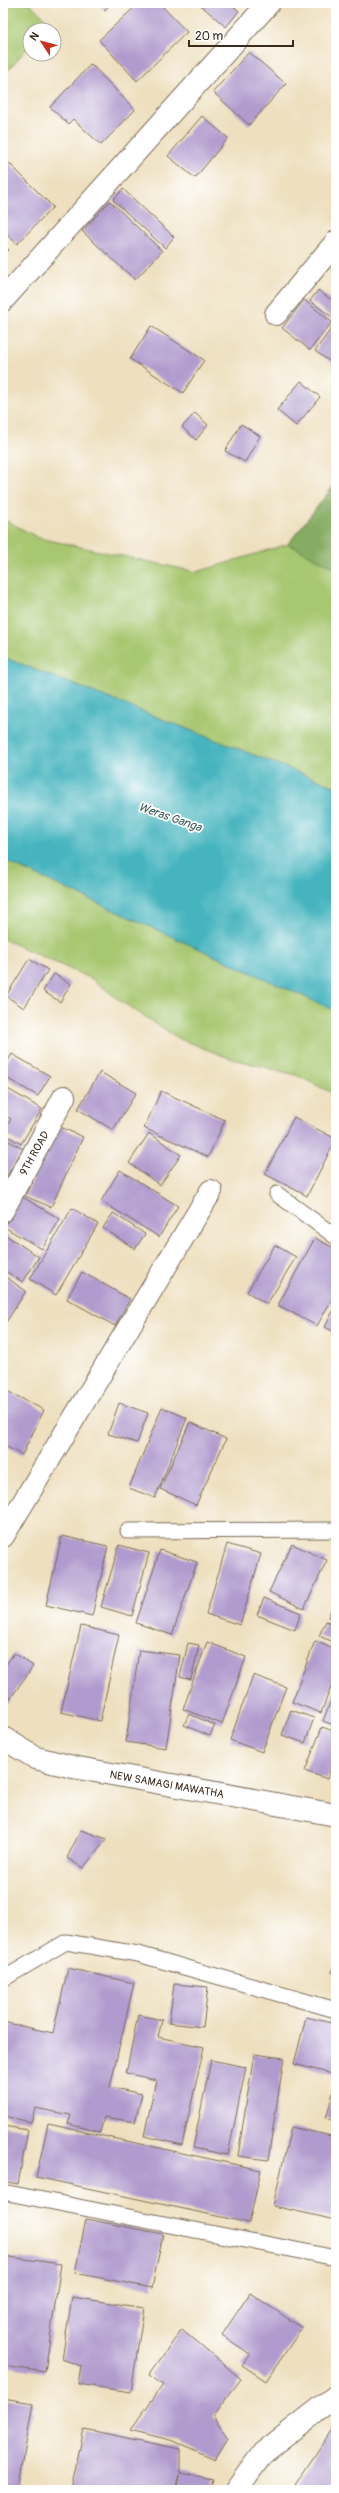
<svg xmlns="http://www.w3.org/2000/svg" width="339" height="2493" font-family="Pangolin,sans-serif">
  <rect width="100%" height="100%" fill="#fff"/>
  <filter id="ink" filterUnits="userSpaceOnUse"><feTurbulence type="fractalNoise" baseFrequency=".025" numOctaves="2"/><feDisplacementMap in="SourceGraphic" scale="8" xChannelSelector="R" yChannelSelector="G"/><feConvolveMatrix kernelMatrix="1 2 1 2 8 2 1 2 1" color-interpolation-filters="sRGB"/></filter>
  <filter id="wash" filterUnits="userSpaceOnUse"><feTurbulence type="fractalNoise" baseFrequency=".012" numOctaves="4" result="noise"/><feDisplacementMap in="SourceGraphic" scale="16" xChannelSelector="R" yChannelSelector="G"/><feGaussianBlur stdDeviation="0.9" result="paint"/><feColorMatrix in="noise" values="0 0 0 0 0 0 0 0 0 0 0 0 0 0 0 0 0 1.4 0 .05"/><feComposite in="paint" operator="in"/></filter>
  <g filter="url(#wash)">
    <rect width="100%" height="100%" fill="#eee0bf"/>
    <g fill="#a7c770" stroke="#717847">
      <polygon points="3,3 29,3 50,23 43,30 30,30 30,45 3,76"/>
      <polygon points="336,483 336,787 3,657 3,519 39,538 197,572 288,544"/>
      <polygon points="3,860 336,1011 336,1095 296,1075 229,1058 180,1039 122,1002 92,979 3,939"/>
    </g>
    <polygon fill="#85ac62" stroke="#606b40" points="336,483 336,569 288,544"/>
    <polygon fill="#45b4be" stroke="#406f6e" points="3,657 336,787 336,1011 3,860"/>
    <g id="blocks">
      <g fill="#b09bce">
        <polygon points="98,3 111,3 105,10"/>
        <polygon points="139,3 159,3 187,32 137,81 99,40"/>
        <polygon points="198,3 229,3 239,11 226,27"/>
        <polygon points="249,52 286,84 249,125 213,92"/>
        <polygon points="91,64 135,110 101,145 73,119 68,124 50,107"/>
        <polygon points="202,116 228,138 195,178 168,156"/>
        <polygon points="3,157 53,207 17,244 3,231"/>
        <polygon points="123,189 174,237 165,248 113,200"/>
        <polygon points="110,201 162,251 135,280 82,231"/>
        <polygon points="3,244 9,250 3,256"/>
        <polygon points="318,290 336,303 336,320 310,301"/>
        <polygon points="304,300 332,322 310,350 282,328"/>
        <polygon points="336,322 336,366 315,351"/>
        <polygon points="151,326 204,360 183,393 130,359"/>
        <polygon points="301,381 320,397 296,426 277,410"/>
        <polygon points="195,413 208,425 196,440 182,427"/>
        <polygon points="241,424 260,436 245,462 225,451"/>
        <polygon points="29,959 48,970 24,1008 6,996"/>
        <polygon points="54,974 71,984 60,1002 43,991"/>
        <polygon points="12,1054 50,1076 38,1096 3,1076 3,1069"/>
        <polygon points="100,1072 136,1093 113,1130 78,1109"/>
        <polygon points="6,1088 42,1109 21,1144 3,1133 11,1119 3,1114 3,1093"/>
        <polygon points="161,1091 225,1120 208,1157 144,1128"/>
        <polygon points="294,1117 336,1139 307,1196 265,1174"/>
        <polygon points="58,1126 83,1137 51,1207 25,1196"/>
        <polygon points="149,1133 181,1155 160,1185 129,1163"/>
        <polygon points="9,1141 23,1149 4,1181 3,1152"/>
        <polygon points="120,1170 178,1206 159,1237 101,1201"/>
        <polygon points="21,1196 60,1219 42,1249 4,1227"/>
        <polygon points="72,1208 98,1224 56,1295 30,1279"/>
        <polygon points="113,1213 145,1234 135,1249 103,1228"/>
        <polygon points="4,1234 39,1257 23,1282 3,1270"/>
        <polygon points="315,1238 336,1249 336,1292 317,1326 278,1305"/>
        <polygon points="275,1245 296,1257 267,1304 247,1292"/>
        <polygon points="82,1272 130,1299 115,1326 67,1299"/>
        <polygon points="3,1275 26,1291 3,1327"/>
        <polygon points="336,1305 336,1333 325,1327"/>
        <polygon points="3,1389 44,1410 22,1455 3,1445"/>
        <polygon points="119,1403 148,1413 137,1443 108,1434"/>
        <polygon points="162,1407 187,1418 155,1498 129,1488"/>
        <polygon points="190,1422 226,1439 196,1505 160,1489"/>
        <polygon points="62,1536 108,1546 92,1616 46,1605"/>
        <polygon points="227,1544 261,1554 240,1625 206,1614"/>
        <polygon points="292,1544 327,1560 304,1609 269,1592"/>
        <polygon points="119,1545 149,1553 132,1616 101,1607"/>
        <polygon points="160,1550 197,1562 172,1635 136,1623"/>
        <polygon points="336,1597 336,1621 328,1617"/>
        <polygon points="264,1598 301,1613 295,1630 257,1615"/>
        <polygon points="326,1621 336,1625 336,1643 319,1636"/>
        <polygon points="81,1626 119,1635 100,1721 61,1712"/>
        <polygon points="315,1641 336,1650 336,1674 321,1713 292,1702"/>
        <polygon points="207,1642 246,1657 222,1724 183,1709"/>
        <polygon points="188,1643 199,1645 191,1680 180,1677"/>
        <polygon points="139,1650 180,1655 166,1748 126,1742"/>
        <polygon points="14,1653 33,1666 6,1705 3,1703 3,1669"/>
        <polygon points="253,1675 286,1687 262,1752 230,1740"/>
        <polygon points="336,1687 336,1726 323,1721"/>
        <polygon points="291,1710 314,1718 305,1743 282,1735"/>
        <polygon points="189,1714 215,1725 210,1736 184,1725"/>
        <polygon points="322,1727 336,1732 336,1755 327,1779 305,1771"/>
        <polygon points="81,1830 107,1839 83,1868 67,1858"/>
        <polygon points="336,1963 336,1974 332,1972"/>
        <polygon points="68,1968 134,1983 110,2087 142,2094 135,2122 104,2117 100,2132 68,2124 71,2115 35,2108 31,2122 3,2116 3,2022 53,2033"/>
        <polygon points="174,1984 208,1987 203,2027 169,2023"/>
        <polygon points="138,2015 162,2020 158,2037 204,2047 182,2145 144,2136 156,2080 126,2073"/>
        <polygon points="306,2017 336,2024 336,2075 294,2064"/>
        <polygon points="254,2054 284,2058 268,2160 238,2156"/>
        <polygon points="211,2060 246,2067 228,2155 193,2148"/>
        <polygon points="336,2082 336,2121 326,2118"/>
        <polygon points="48,2124 261,2170 249,2223 36,2177"/>
        <polygon points="3,2126 28,2130 18,2184 3,2181"/>
        <polygon points="291,2127 336,2137 336,2220 273,2206"/>
        <polygon points="86,2219 163,2234 152,2288 75,2273"/>
        <polygon points="3,2256 61,2264 45,2372 3,2366"/>
        <polygon points="250,2293 302,2328 266,2381 242,2365 250,2354 222,2335"/>
        <polygon points="72,2297 144,2308 131,2392 78,2384 81,2366 62,2359"/>
        <polygon points="182,2329 241,2379 213,2416 228,2438 215,2459 174,2441 130,2430 163,2385 149,2375"/>
        <polygon points="3,2398 33,2403 18,2490 3,2490"/>
        <polygon points="333,2428 336,2430 336,2490 303,2490 295,2485"/>
        <polygon points="84,2429 180,2449 180,2473 213,2479 211,2490 176,2490 179,2475 175,2490 71,2490"/>
      </g>
    </g>
  </g>
  <g filter="url(#ink)">
    <use href="#blocks" fill-opacity="0" stroke="#7a6a56" stroke-width="1"/>
    <g fill="none" stroke-linecap="round" stroke-linejoin="round">
      <g stroke="#7a6a56" stroke-width="17">
        <g id="lane">
          <polyline points="277,1194 336,1237"/>
          <polyline points="128,1531 336,1530"/>
          <polyline points="3,1979 66,1942 138,1954 336,2010"/>
          <polyline points="3,2192 336,2258"/>
        </g>
      </g>
      <g stroke="#7a6a56" stroke-width="24">
        <g id="street">
          <polyline points="3,300 269,3"/>
          <polyline points="276,314 336,242"/>
          <polyline points="3,1210 64,1097"/>
          <polyline points="3,1536 211,1191"/>
          <polyline points="3,1738 36,1758 73,1767 336,1815"/>
          <polyline points="236,2490 263,2453 336,2396"/>
        </g>
      </g>
      <use href="#lane" stroke="#fff" stroke-width="15"/>
      <use href="#street" stroke="#fff" stroke-width="22"/>
    </g>
  </g>
  <g text-anchor="middle" stroke-width="3.5" stroke-linejoin="round" paint-order="stroke">
    <g font-size="11" fill="#3b2a1e" stroke="#fff">
      <text transform="translate(34 1153) rotate(-61)" y="4">9TH ROAD</text>
      <text transform="translate(167 1784) rotate(10)" y="4">NEW SAMAGI MAWATHA</text>
    </g>
    <g font-size="12" font-style="italic" fill="#3f615e" stroke="#fff">
      <text transform="translate(170 817) rotate(19)" y="4">Weras Ganga</text>
    </g>
  </g>
  <rect width="339" height="2493" fill="none" stroke="#fff" stroke-width="16"/>
  <g transform="translate(42 42) rotate(306)"><circle r="19" fill="#ffffff" stroke="#b1aaa5"/>
  <path d="M0-3L7 15L0 10L-7 15Z" fill="#c8321e"/>
  <text y="-6" font-size="11" font-weight="bold" text-anchor="middle" fill="#3b2a1e">N</text>
  </g>
  <path d="M189 40v6h104v-6" fill="none" stroke="#3b2a1e" stroke-width="2"/>
  <text x="195" y="40" font-size="12" fill="#3b2a1e" stroke="#ffffff" stroke-width="3" paint-order="stroke">20 m</text>
</svg>
